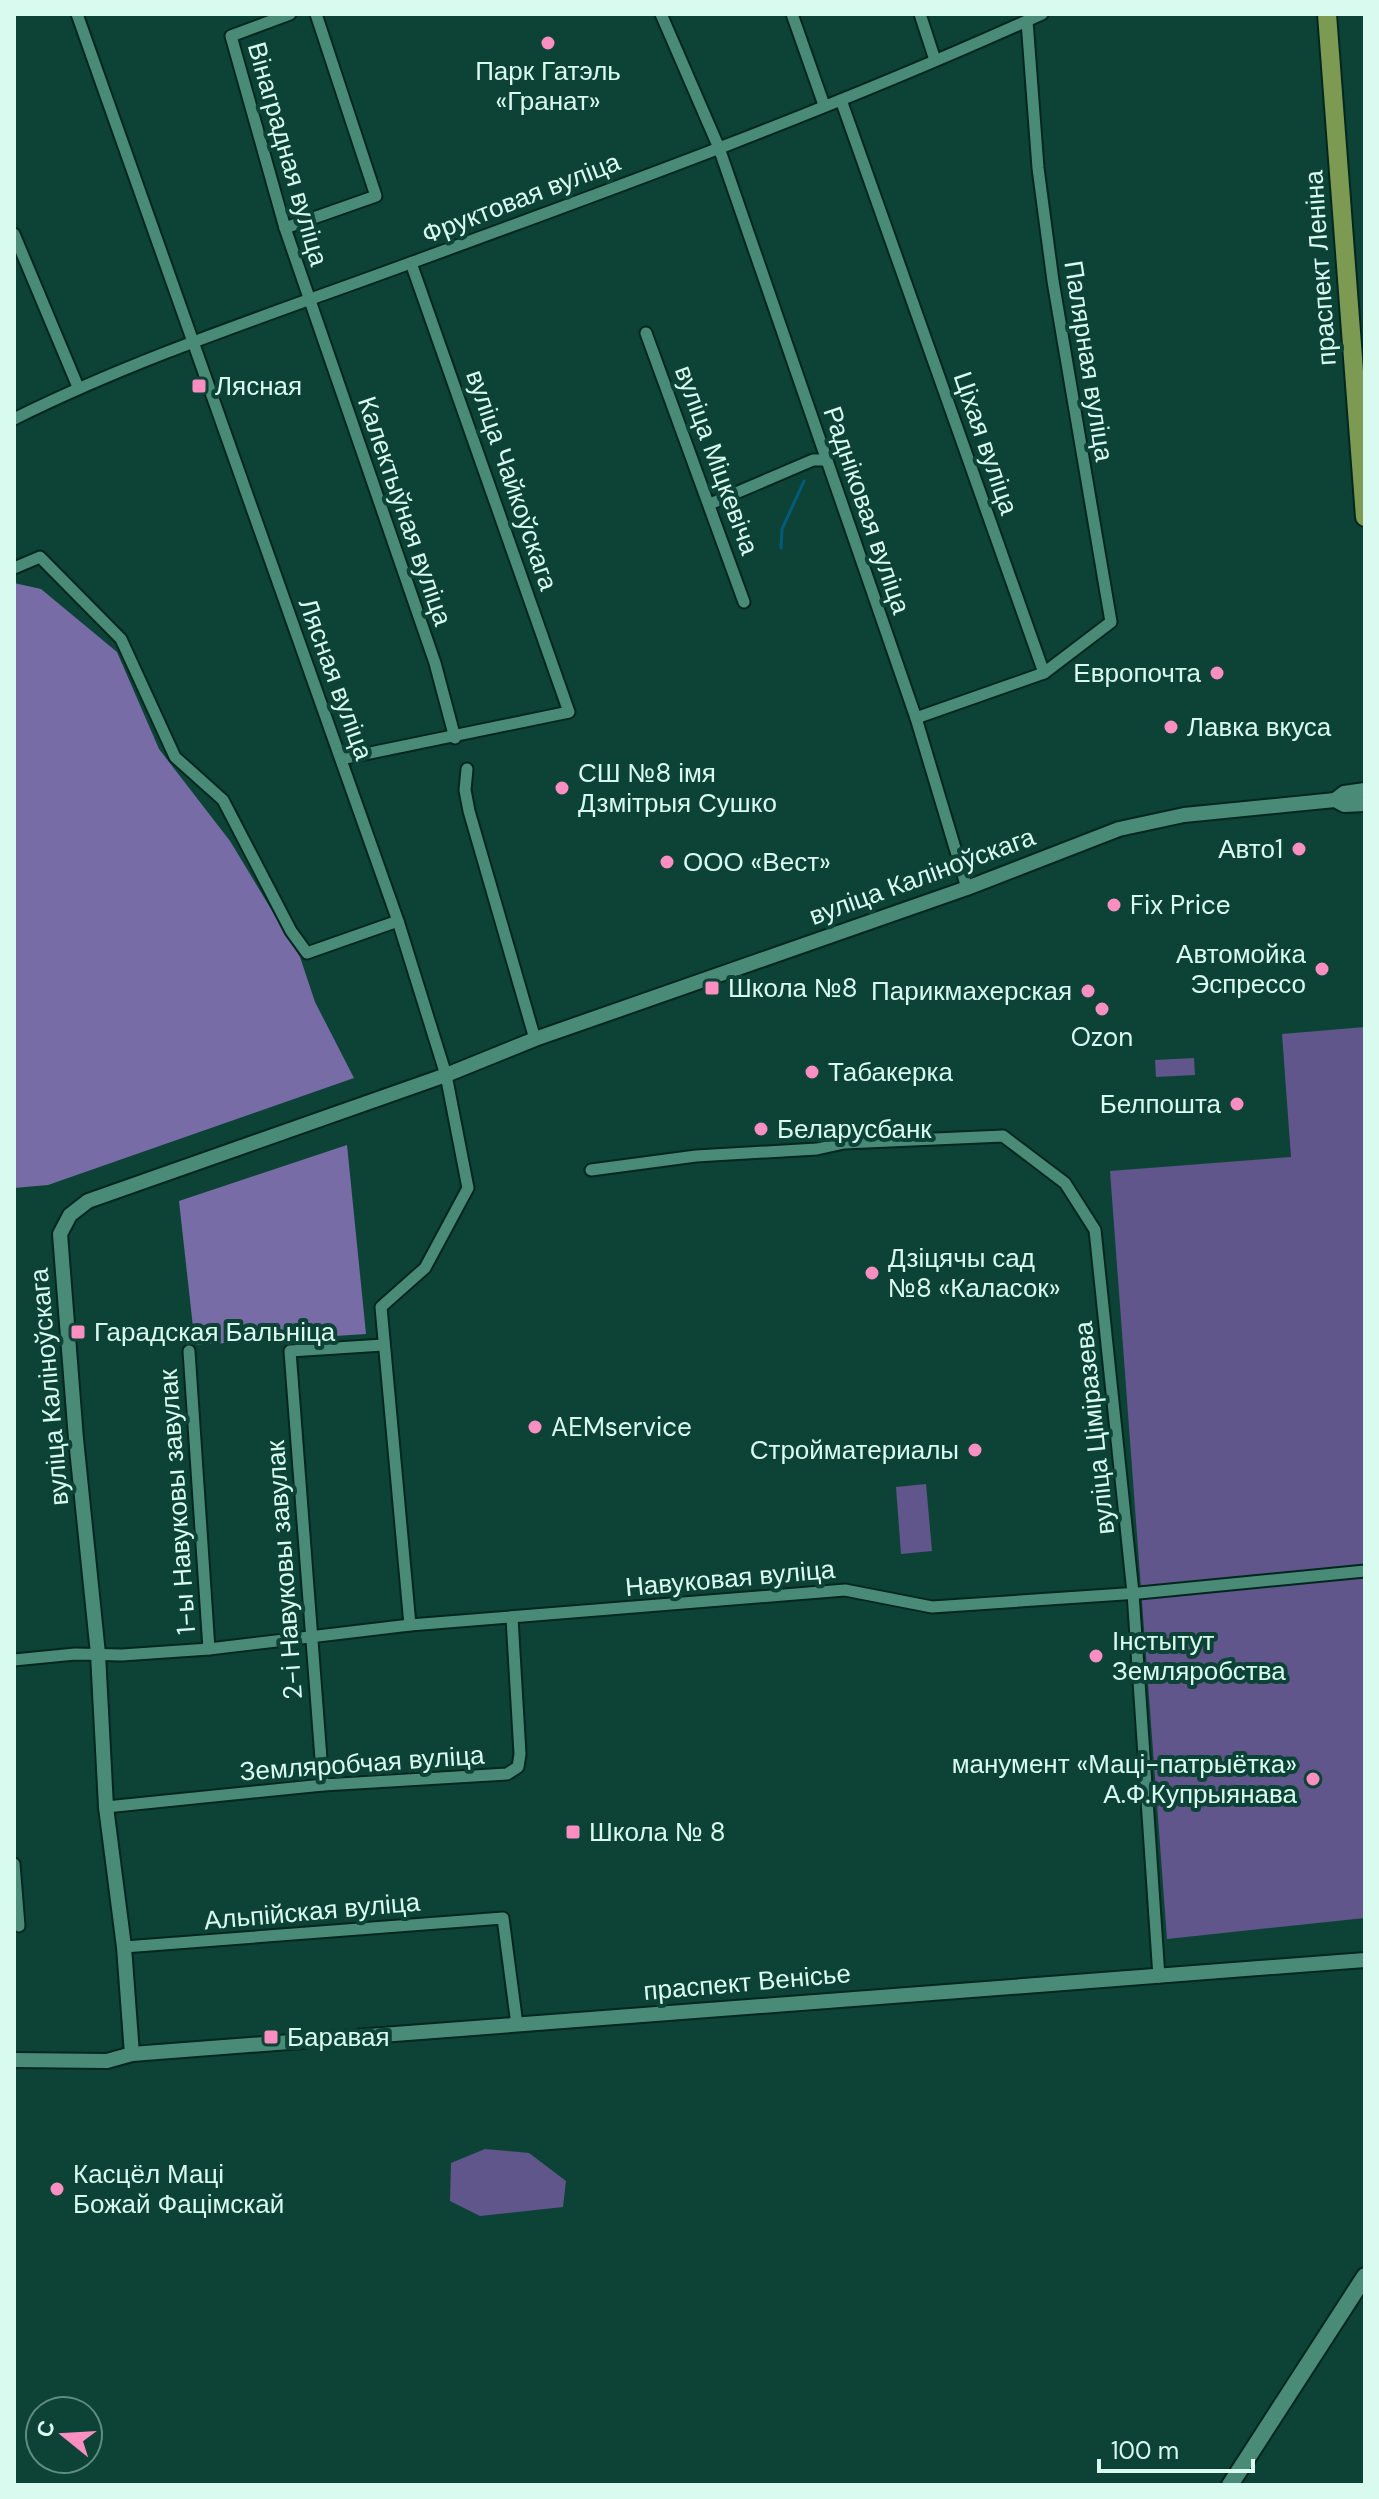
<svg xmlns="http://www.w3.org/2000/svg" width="1379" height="2499" font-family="'DM Sans',sans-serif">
  <rect width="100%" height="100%" fill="#0d4336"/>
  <g fill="#60568b">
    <polygon points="1365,1027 1365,1918 1167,1939 1110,1171 1291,1157 1282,1034"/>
    <polygon points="1194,1058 1195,1075 1156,1077 1155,1060"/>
    <polygon points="926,1484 932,1551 901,1554 896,1487"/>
    <polygon points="485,2149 529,2153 566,2181 563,2207 480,2216 450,2201 451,2163"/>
  </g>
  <g fill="#776ca6">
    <polygon points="14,583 41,589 117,652 159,749 230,841 300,957 315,1002 354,1078 48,1185 14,1188"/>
    <polygon points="347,1145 366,1334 195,1345 179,1201"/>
  </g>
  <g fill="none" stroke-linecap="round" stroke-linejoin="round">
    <polyline stroke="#035b7c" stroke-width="3" points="781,548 782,529 804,481"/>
    <g stroke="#03271e" stroke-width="15">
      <g id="minor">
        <polyline points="77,14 398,921 446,1075 468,1188 425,1268 381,1307 410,1625"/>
        <polyline points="290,14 231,36 285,228 435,663 455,738"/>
        <polyline points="661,14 719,148 916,718 967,888"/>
        <polyline points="792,14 824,105"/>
        <polyline points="920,14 935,60"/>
        <polyline points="1027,21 1038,168 1053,281 1111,622 1044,673"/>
        <polyline points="841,100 1044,673 916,718"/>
        <polyline points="285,228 376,196 316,14"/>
        <polyline points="14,234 78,387"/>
        <polyline points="646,333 744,602"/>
        <path d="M14,419C143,355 278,312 413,262C624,185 837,107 1042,14"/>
        <polyline points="710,504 813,460 826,460"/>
        <polyline points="14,568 40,557 121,639 175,757 223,800 291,931 307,953 398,921"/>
        <polyline points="341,759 569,712 411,263"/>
        <polyline points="467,769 465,790 469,811 535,1039"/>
        <polyline points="591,1170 696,1156 817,1149 844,1143 1003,1136 1065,1183 1095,1230 1133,1593 1159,1977"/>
        <polyline points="189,1351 209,1649"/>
        <polyline points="14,1660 75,1654 122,1655 209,1649 410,1625 845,1590 932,1607 1139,1593 1365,1571"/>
        <polyline points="323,1785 290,1351 383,1345"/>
        <polyline points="106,1807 323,1785 507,1774 518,1767 520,1754 512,1618"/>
        <polyline points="14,1864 19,1926"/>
        <polyline points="124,1947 503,1918 517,2025"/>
      </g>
    </g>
    <g stroke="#03271e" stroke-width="18">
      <g id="tertiary">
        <polyline points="1335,800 1344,793 1365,790"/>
        <polyline points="132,2054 124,1947 106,1807 98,1654 76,1439 60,1234 70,1215 88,1201 446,1075 535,1039 967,888 1119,829 1184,815 1335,800 1344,805 1365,804"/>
        <polyline points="14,2060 107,2061 132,2054 1365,1960"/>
      </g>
    </g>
    <g stroke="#03271e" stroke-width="20">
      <polyline id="secondary" points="1230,2485 1365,2276"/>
    </g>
    <g stroke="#03271e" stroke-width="22">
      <polyline id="primary" points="1327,14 1365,517"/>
    </g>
    <use href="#minor" stroke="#498b77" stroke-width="11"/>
    <use href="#tertiary" stroke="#498b77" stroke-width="14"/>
    <use href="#secondary" stroke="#498b77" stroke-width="16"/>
    <use href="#primary" stroke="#7d9a52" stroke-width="18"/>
  </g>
  <g fill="#fc8fc1" stroke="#0d4336" stroke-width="3">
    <circle cx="548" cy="43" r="8"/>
    <rect x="191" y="378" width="16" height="16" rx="4"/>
    <circle cx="1217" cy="673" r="8"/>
    <circle cx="1171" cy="727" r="8"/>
    <circle cx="562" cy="788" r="8"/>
    <circle cx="1299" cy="849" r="8"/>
    <circle cx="667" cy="862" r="8"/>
    <circle cx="1114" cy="905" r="8"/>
    <circle cx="1322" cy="969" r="8"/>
    <rect x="704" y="980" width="16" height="16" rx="4"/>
    <circle cx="1088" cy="991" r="8"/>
    <circle cx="1102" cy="1009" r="8"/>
    <circle cx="812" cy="1072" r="8"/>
    <circle cx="1237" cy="1104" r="8"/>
    <circle cx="761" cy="1129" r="8"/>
    <circle cx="872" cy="1273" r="8"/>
    <rect x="70" y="1324" width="16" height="16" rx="4"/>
    <circle cx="535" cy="1427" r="8"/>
    <circle cx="975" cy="1450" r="8"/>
    <circle cx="1096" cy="1656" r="8"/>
    <circle cx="1313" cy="1779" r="8"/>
    <rect x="565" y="1824" width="16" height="16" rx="4"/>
    <rect x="263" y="2029" width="16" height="16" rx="4"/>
    <circle cx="57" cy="2189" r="8"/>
  </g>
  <g text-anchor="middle" stroke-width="8" stroke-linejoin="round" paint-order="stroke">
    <g font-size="26" fill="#d9faef" stroke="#0d4336" text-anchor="start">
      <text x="548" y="80" text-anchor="middle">Парк Гатэль<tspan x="548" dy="30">«Гранат»</tspan></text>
      <text x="215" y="395">Лясная</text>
      <text x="1201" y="682" text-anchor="end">Европочта</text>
      <text x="1187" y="736">Лавка вкуса</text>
      <text x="578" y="782">СШ №8 імя<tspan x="578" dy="30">Дзмітрыя Сушко</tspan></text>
      <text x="1283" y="858" text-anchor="end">Авто1</text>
      <text x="683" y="871">ООО «Вест»</text>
      <text x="1130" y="914">Fix Price</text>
      <text x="1306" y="963" text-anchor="end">Автомойка<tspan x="1306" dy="30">Эспрессо</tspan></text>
      <text x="728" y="997">Школа №8</text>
      <text x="1072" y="1000" text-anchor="end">Парикмахерская</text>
      <text x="1102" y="1046" text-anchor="middle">Ozon</text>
      <text x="828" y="1081">Табакерка</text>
      <text x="1221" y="1113" text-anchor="end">Белпошта</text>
      <text x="777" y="1138">Беларусбанк</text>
      <text x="888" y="1267">Дзіцячы сад<tspan x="888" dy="30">№8 «Каласок»</tspan></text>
      <text x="94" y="1341">Гарадская Бальніца</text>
      <text x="551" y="1436">AEMservice</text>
      <text x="959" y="1459" text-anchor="end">Стройматериалы</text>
      <text x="1112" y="1650">Інстытут<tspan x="1112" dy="30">Земляробства</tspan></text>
      <text x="1297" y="1773" text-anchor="end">манумент «Маці-патрыётка»<tspan x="1297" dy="30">А.Ф.Купрыянава</tspan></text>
      <text x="589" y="1841">Школа № 8</text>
      <text x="287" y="2046">Баравая</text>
      <text x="73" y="2183">Касцёл Маці<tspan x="73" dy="30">Божай Фацімскай</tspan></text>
    </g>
    <g font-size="26" fill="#d9faef" stroke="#0d4336">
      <text transform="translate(288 154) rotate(74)" y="9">Вінаградная вуліца</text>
      <text transform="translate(521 198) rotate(-21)" y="9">Фруктовая вуліца</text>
      <text transform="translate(1320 268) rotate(-94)" y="9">праспект Леніна</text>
      <text transform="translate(1089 361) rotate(81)" y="9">Палярная вуліца</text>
      <text transform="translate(986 443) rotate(71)" y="9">Ціхая вуліца</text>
      <text transform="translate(717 460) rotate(70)" y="9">вуліца Міцкевіча</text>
      <text transform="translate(512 480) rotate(71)" y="9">вуліца Чайкоўскага</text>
      <text transform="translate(867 510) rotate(71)" y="9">Радніковая вуліца</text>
      <text transform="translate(405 511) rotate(71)" y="9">Калектыўная вуліца</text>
      <text transform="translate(336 679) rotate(70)" y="9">Лясная вуліца</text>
      <text transform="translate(922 876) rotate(-20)" y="9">вуліца Каліноўскага</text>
      <text transform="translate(49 1387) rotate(-95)" y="9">вуліца Каліноўскага</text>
      <text transform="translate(1094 1428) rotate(-96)" y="9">вуліца Ціміразева</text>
      <text transform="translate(177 1502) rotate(-94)" y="9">1-ы Навуковы завулак</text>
      <text transform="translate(284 1570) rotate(-94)" y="9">2-і Навуковы завулак</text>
      <text transform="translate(730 1578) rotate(-5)" y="9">Навуковая вуліца</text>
      <text transform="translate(362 1763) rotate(-4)" y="9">Земляробчая вуліца</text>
      <text transform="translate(312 1911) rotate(-5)" y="9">Альпійская вуліца</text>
      <text transform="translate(747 1982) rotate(-5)" y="9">праспект Венісье</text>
    </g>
  </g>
  <rect width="1379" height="2499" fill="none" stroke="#d9faef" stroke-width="32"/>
  <g transform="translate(64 2435) rotate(288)"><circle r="38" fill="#0d4336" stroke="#5f8c80" stroke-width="2"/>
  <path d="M0-6L14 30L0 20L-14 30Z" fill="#fc8fc1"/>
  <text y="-12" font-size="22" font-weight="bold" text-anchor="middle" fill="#d9faef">С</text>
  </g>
  <path d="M1099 2459v12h154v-12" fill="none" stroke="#d9faef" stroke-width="4"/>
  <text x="1111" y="2459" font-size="24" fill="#d9faef" stroke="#0d4336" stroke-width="6" paint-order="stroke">100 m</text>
</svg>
